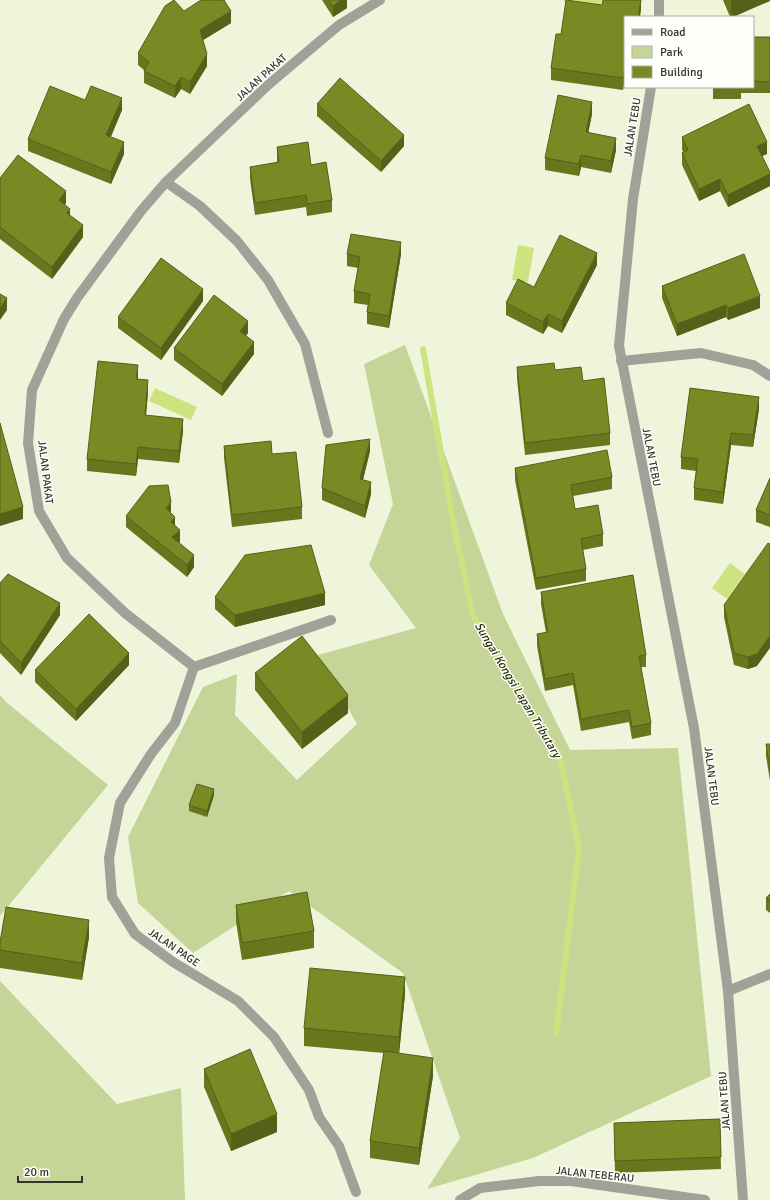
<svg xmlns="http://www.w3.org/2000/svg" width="770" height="1200" font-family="Signika,sans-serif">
  <rect width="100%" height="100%" fill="#eef5db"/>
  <g fill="#c6d497">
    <polygon points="405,345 503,614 570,750 678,748 711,1076 533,1158 427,1189 460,1138 403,973 289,891 193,953 138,903 128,837 203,687 237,674 235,715 297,780 357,724 318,655 416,628 369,565 393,504 364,364"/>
    <polygon points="0,695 6,702 108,785 0,916"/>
    <polygon points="0,981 117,1104 181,1088 185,1200 0,1200"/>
  </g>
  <g fill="#cee380">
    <polygon points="564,0 602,0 600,8 564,2"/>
    <polygon points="518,245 534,248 528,282 512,280"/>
    <polygon points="155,388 197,407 191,420 149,401"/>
    <polygon points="730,563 745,574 727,599 712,588"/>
  </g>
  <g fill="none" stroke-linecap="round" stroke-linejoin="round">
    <polyline stroke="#cee380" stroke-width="6" points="423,349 453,521 473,616 561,762 579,848 556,1033"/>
    <polyline stroke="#9fa298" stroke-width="10" points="194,667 175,723 151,754 120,803 109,858 112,897 135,934 173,962 238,1001 274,1037 309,1090 319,1117 339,1146 356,1192"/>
    <g stroke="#9fa298" stroke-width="10">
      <polyline points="659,17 659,0"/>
      <polyline points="651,87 633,199 619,346 694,728 728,991 743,1200"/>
      <polyline points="166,182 200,206 237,241 268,280 305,344 328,433"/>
      <polyline points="621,361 701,353 753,365 770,376"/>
      <polyline points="331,620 194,667 125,613 67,558 39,511 28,443 32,390 64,319 77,298 141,211 166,182 268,85 339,25 380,0"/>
      <polyline points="728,991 770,974"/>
      <polyline points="460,1200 480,1188 539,1181 571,1181 705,1200"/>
    </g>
  </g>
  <g fill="#67771e">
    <polygon points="322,0 347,0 347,8 333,17"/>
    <polygon points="641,0 641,10 625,17 623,90 551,80 551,68 561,34 602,5"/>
    <polygon points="723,0 770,0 733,17 730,17"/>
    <polygon points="184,11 231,23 203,40 207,66 190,94 181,89 175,98 144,83 144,70 138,65 138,53"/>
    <polygon points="753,37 770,37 770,93 741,93 741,99 713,99 713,87 753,87"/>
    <polygon points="85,100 122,110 111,137 124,154 111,184 28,151 28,139"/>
    <polygon points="317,104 404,146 381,172 317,116"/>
    <polygon points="592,114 588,133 616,150 611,173 581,167 579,176 545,170 545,158"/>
    <polygon points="682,137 767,154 762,156 770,172 770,186 728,207 720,191 699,201 682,165 682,153 683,152 682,149"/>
    <polygon points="277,147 311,165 332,200 332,212 307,216 306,207 255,215 250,179 250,167 277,163"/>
    <polygon points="0,178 66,203 65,205 70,215 83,237 52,279 0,239"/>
    <polygon points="347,254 401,254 389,328 367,324 367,312 368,305 354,303 354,291 358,268 347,266"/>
    <polygon points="597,265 562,333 548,326 543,334 506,315 506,303 534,287"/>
    <polygon points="662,286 760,308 728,320 726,317 677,336 662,298"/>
    <polygon points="203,301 161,360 118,328 118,317"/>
    <polygon points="248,333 246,336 254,354 222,396 174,360 174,348"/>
    <polygon points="517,367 555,370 583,381 610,433 610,445 525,455 517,379"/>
    <polygon points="138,377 137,379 148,392 146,415 183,431 179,463 138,459 136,476 87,471 87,459"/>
    <polygon points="759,409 753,447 731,445 723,504 694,500 694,488 696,471 681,469 681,457"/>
    <polygon points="224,446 272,454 302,507 302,519 232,527 224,458"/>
    <polygon points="370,451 363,480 371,494 365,518 322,500 322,488"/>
    <polygon points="515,468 612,477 612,489 573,496 575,509 603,534 603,546 583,550 586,569 586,581 536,590 515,480"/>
    <polygon points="770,478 770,527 756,522 756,510"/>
    <polygon points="171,513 180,542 179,543 194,567 187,577 126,527 126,516"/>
    <polygon points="0,583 60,615 21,675 0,653"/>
    <polygon points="541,592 646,655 646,667 641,667 651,723 651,735 632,739 629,722 581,731 573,685 545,691 537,646 537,634 546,633 541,604"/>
    <polygon points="215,597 325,605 235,627 215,609"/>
    <polygon points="724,605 757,666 748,669 734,665 724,617"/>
    <polygon points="129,665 76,721 35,682 35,670"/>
    <polygon points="255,673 348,713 302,749 255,690"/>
    <polygon points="766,744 770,744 770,781 766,756"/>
    <polygon points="214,795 207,817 189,811 189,805"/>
    <polygon points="770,894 770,913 766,910 766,898"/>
    <polygon points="236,905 314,931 314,948 242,960 236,922"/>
    <polygon points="89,937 82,980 0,968 0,942"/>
    <polygon points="405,994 399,1053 433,1076 419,1165 370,1158 370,1141 384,1053 304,1046 304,1028"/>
    <polygon points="204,1069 277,1132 231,1151 204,1087"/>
    <polygon points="720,1119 721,1169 615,1173 614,1123"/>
  </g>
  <g fill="#546118">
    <polygon points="341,0 347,0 347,8 333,17 333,6"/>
    <polygon points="641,0 641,10 640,17 638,17"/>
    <polygon points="732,0 770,0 770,1 733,17 731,17 731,1"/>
    <polygon points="231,11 231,23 200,42 200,30"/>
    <polygon points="207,54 207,66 190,94 190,82"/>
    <polygon points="625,67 625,79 623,90 623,78"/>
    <polygon points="181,77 181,89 175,98 175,86"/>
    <polygon points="122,98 122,110 106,147 106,135"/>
    <polygon points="592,102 592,114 586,144 586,132"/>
    <polygon points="404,135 404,146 381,172 381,161"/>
    <polygon points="616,138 616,150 611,173 611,161"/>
    <polygon points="124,142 124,154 111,184 111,172"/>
    <polygon points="767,142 767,154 757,158 757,146"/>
    <polygon points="581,155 581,167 579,176 579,164"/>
    <polygon points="770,174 770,186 728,207 728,195"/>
    <polygon points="720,179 720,191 699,201 699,189"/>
    <polygon points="66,191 66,203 59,212 59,200"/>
    <polygon points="70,209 70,221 67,213"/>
    <polygon points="83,225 83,237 52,279 52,267"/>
    <polygon points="401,242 401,254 389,328 389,316"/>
    <polygon points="597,253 597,265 562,333 562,321"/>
    <polygon points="203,289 203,301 161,360 161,348"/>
    <polygon points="760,296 760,308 728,320 728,308"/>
    <polygon points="7,298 7,310 0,320 0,308"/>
    <polygon points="726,305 726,317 677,336 677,324"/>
    <polygon points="548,314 548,326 543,334 543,322"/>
    <polygon points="248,321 248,333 240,343 240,331"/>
    <polygon points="254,342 254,354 222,396 222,384"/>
    <polygon points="138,365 138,377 136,391 136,379"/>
    <polygon points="148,380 148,392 145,427 145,415"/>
    <polygon points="759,397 759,409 753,447 753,435"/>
    <polygon points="183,419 183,431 179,463 179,451"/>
    <polygon points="731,433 731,445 723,504 723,492"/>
    <polygon points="370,439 370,451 360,491 360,479"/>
    <polygon points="138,447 138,459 136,476 136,464"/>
    <polygon points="371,482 371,494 365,518 365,506"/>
    <polygon points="171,502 171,514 166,508"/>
    <polygon points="23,507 23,519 0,526 0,514"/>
    <polygon points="175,517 175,529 171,522"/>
    <polygon points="180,530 180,542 172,549 172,537"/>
    <polygon points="194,555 194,567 187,577 187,565"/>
    <polygon points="325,593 325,605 235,627 235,615"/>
    <polygon points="60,603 60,615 21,675 21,663"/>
    <polygon points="770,636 770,648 757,666 748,669 748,657"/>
    <polygon points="129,653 129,665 76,721 76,709"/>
    <polygon points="348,695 348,713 302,749 302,732"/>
    <polygon points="214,789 214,795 207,817 207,811"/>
    <polygon points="89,920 89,937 82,980 82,963"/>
    <polygon points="405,977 405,994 399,1055 399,1037"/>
    <polygon points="433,1058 433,1076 419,1165 419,1148"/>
    <polygon points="277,1114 277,1132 231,1151 231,1134"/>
  </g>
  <g fill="#788a23" stroke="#546118">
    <polygon points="174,0 184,11 201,0 224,0 231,11 200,30 207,54 190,82 181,77 175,86 144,71 149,62 138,53 165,6"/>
    <polygon points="329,0 342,0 333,6"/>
    <polygon points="566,0 602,5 603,0 641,0 638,17 625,17 625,67 623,78 551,68 556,34 561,34"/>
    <polygon points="753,37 770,37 770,82 753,81"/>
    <polygon points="340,78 404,135 381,161 317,104"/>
    <polygon points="50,86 85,100 91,86 122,98 106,135 124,142 111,172 28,139"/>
    <polygon points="558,95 592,102 586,132 616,138 611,161 581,155 579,164 545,158"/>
    <polygon points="749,104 767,142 757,146 770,172 770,174 728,195 720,179 699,189 682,153 688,150 682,137"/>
    <polygon points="308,142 311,165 326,162 332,200 307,204 306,195 255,203 250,167 279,162 277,147"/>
    <polygon points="18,155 66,191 59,200 70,209 67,213 83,225 52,267 0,227 0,178"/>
    <polygon points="351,234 401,242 389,316 367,312 370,294 354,291 360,257 347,254"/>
    <polygon points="560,235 597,253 562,321 548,314 543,322 506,303 518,279 534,287"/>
    <polygon points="744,254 760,296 728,308 726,305 677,324 662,286"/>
    <polygon points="161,258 203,289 161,348 118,317"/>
    <polygon points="0,294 7,298 0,308"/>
    <polygon points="214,295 248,321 240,331 254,342 222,384 174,348"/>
    <polygon points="98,361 138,365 136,379 148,380 145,415 183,419 179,451 138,447 136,464 87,459"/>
    <polygon points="554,363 555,370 581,367 583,381 604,378 610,433 525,443 517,367"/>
    <polygon points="690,388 759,397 753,435 731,433 723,492 694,488 698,459 681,457"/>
    <polygon points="0,423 23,507 0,514"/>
    <polygon points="370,439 360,479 371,482 365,506 322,488 326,445"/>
    <polygon points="271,441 272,454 296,452 302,507 232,515 224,446"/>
    <polygon points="607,450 612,477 571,485 575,509 598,505 603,534 581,539 586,569 536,578 515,468"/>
    <polygon points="770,478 770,515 756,510"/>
    <polygon points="168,485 171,502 166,508 175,517 171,522 180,530 172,537 194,555 187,565 126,516 149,486"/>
    <polygon points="768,543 770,544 770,636 757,654 748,657 734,653 724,605"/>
    <polygon points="311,545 325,593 235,615 215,597 245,555"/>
    <polygon points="8,574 60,603 21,663 0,641 0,583"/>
    <polygon points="633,575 646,655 639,656 651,723 632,727 629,710 581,719 573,673 545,679 537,634 548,632 541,592"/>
    <polygon points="89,614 129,653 76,709 35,670"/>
    <polygon points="302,636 348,695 302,732 255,673"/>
    <polygon points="766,744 770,744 770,769"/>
    <polygon points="197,784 214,789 207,811 189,805"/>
    <polygon points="307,892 314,931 242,943 236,905"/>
    <polygon points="770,894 770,901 766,898"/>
    <polygon points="6,907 89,920 82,963 0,950 0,942"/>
    <polygon points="310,968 405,977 399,1037 304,1028"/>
    <polygon points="250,1049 277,1114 231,1134 204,1069"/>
    <polygon points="384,1051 433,1058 419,1148 370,1141"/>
    <polygon points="720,1119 721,1157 615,1161 614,1123"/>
  </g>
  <g text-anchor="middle" stroke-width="3" stroke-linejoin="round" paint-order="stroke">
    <g font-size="11" fill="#34362c" stroke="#fdfffa">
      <text transform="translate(261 77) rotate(-42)" y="4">JALAN PAKAT</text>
      <text transform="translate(632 127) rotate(-81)" y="4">JALAN TEBU</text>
      <text transform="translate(652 457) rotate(79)" y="4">JALAN TEBU</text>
      <text transform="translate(46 472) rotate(83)" y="4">JALAN PAKAT</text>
      <text transform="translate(712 776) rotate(83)" y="4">JALAN TEBU</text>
      <text transform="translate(174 947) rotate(34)" y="4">JALAN PAGE</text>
      <text transform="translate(724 1101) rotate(-94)" y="4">JALAN TEBU</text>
      <text transform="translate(595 1174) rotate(6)" y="4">JALAN TEBERAU</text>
    </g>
    <g font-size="12" font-style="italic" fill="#2d340a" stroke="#fdfffa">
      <text transform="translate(518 690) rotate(59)" y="4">Sungai Kongsi Lapan Tributary</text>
    </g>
  </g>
  <rect x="624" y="16" width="130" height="72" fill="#fdfffa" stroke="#adafa8"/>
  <rect x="632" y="29" width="20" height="6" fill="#9fa298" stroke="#adafa8"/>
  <text x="660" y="36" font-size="12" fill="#34362c">Road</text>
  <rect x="632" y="46" width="20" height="12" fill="#c6d497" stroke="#adafa8"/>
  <text x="660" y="56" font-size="12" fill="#34362c">Park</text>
  <rect x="632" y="66" width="20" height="12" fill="#788a23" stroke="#adafa8"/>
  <text x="660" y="76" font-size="12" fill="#34362c">Building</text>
  <path d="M18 1176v6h64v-6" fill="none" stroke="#34362c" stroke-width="2"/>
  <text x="24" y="1176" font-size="12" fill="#34362c" stroke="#fdfffa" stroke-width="3" paint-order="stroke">20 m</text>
</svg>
